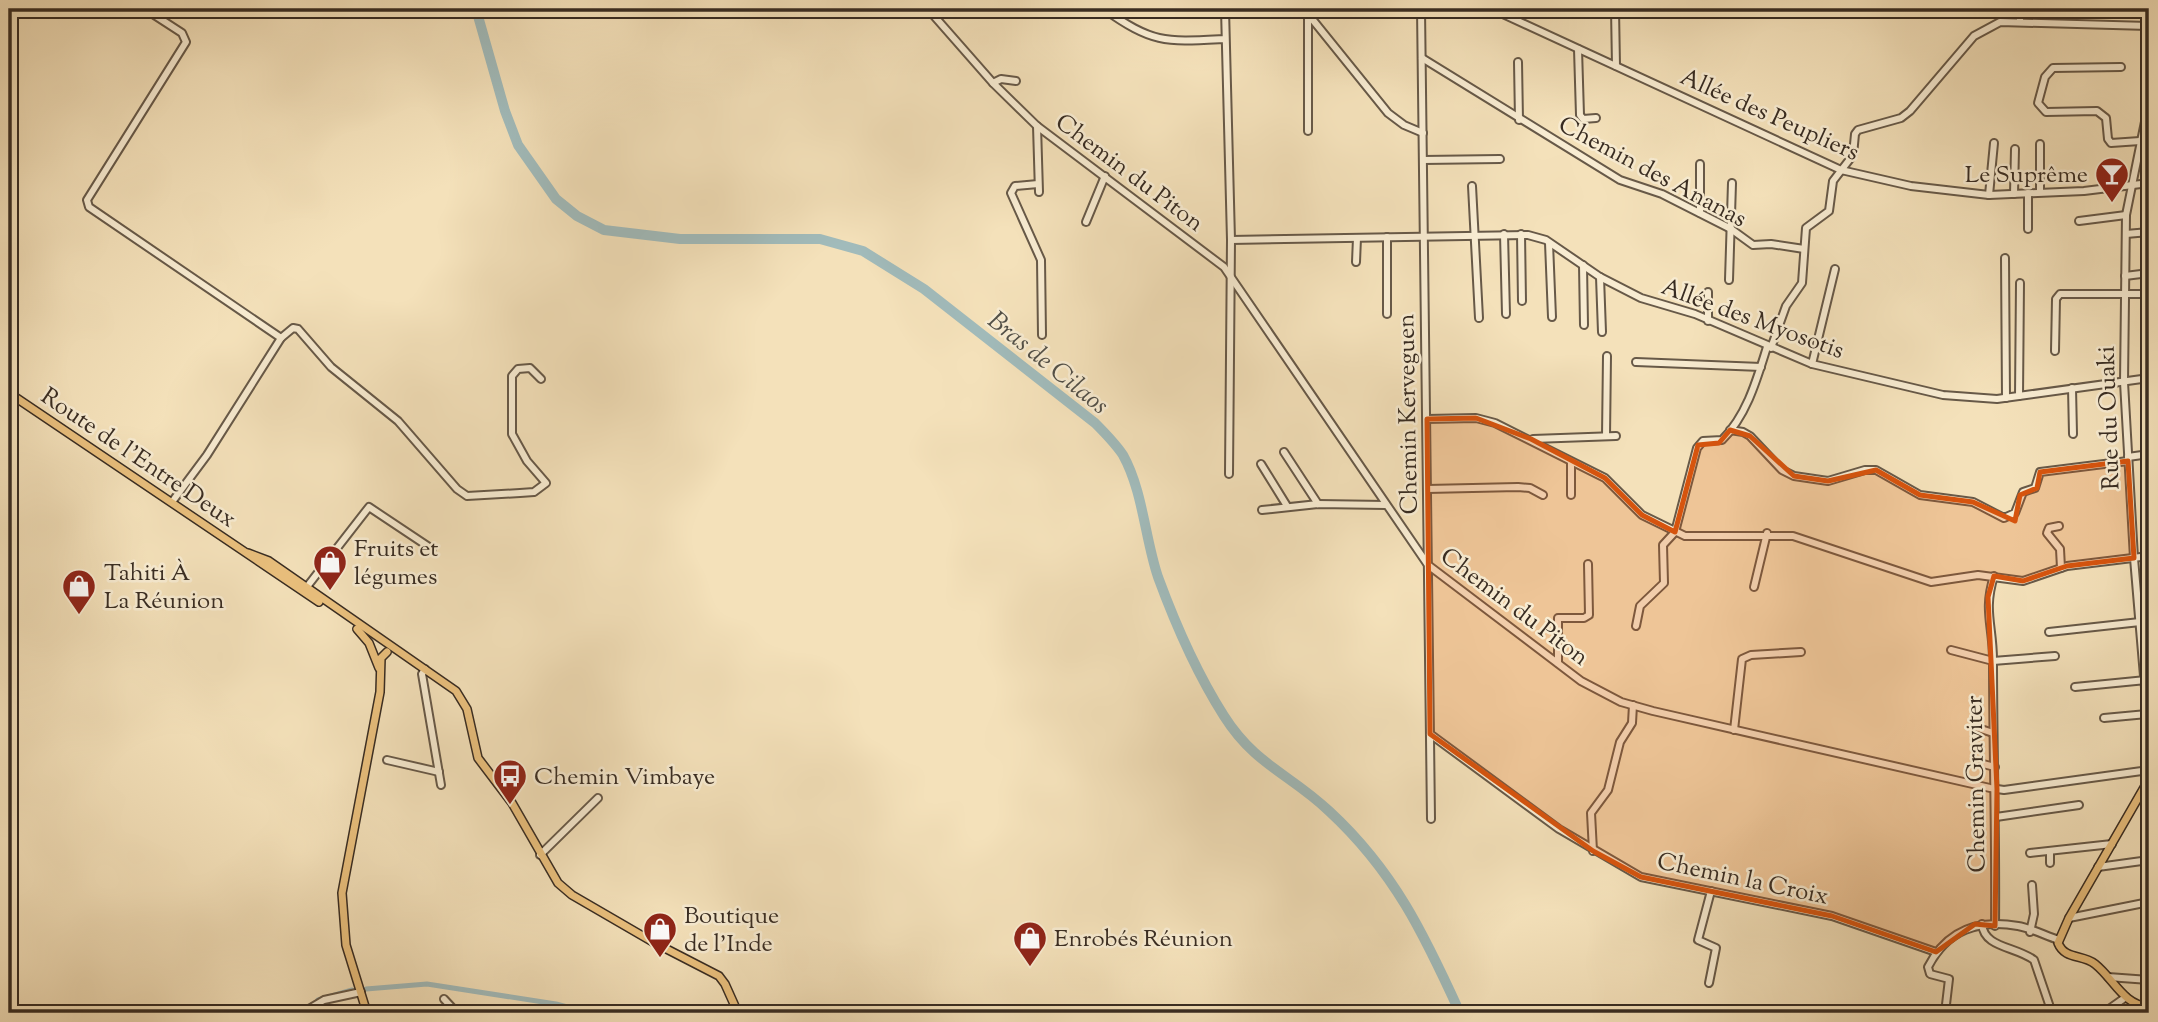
<svg xmlns="http://www.w3.org/2000/svg" width="2158" height="1022" font-family="'Sorts Mill Goudy',serif">
  <rect width="100%" height="100%" fill="#f4e1ba"/>
  <filter id="stains"><feTurbulence type="fractalNoise" baseFrequency=".00286" numOctaves="4"/><feColorMatrix values="0 0 0 0 .2 0 0 0 0 .09 0 0 0 0 .02 0 0 0 .5 -.17"/></filter>
  <radialGradient id="worn" r=".72"><stop offset=".6" stop-color="#630" stop-opacity="0"/><stop offset="1" stop-color="#630" stop-opacity=".3"/></radialGradient>
  <g fill="none" stroke-linecap="round" stroke-linejoin="round">
    <g stroke="#a1bbbb" stroke-width="5">
      <polyline points="366,989 427,984 556,1004 590,1013"/>
      <polyline points="318,1000 352,990"/>
    </g>
    <path stroke="#a1bbbb" stroke-width="10" d="M476,9L505,111L518,145L556,199L577,216L604,230L680,239H820L863,251L924,289L1095,423C1105,433 1115,443 1123,455C1143,491 1145,539 1158,577C1176,626 1196,672 1224,716C1255,765 1290,774 1329,811C1394,871 1424,934 1460,1013"/>
    <g stroke="#675948" stroke-width="10">
      <g id="minor">
        <polyline points="145,9 182,33 186,42 87,200 89,207 281,338"/>
        <polyline points="928,9 993,83 1037,126 1224,267 1428,565 1581,681 1621,702 1653,711 1990,788 2004,790 2149,770"/>
        <path d="M1104,9C1153,44 1166,42 1225,39"/>
        <polyline points="1225,9 1231,240 1229,474"/>
        <polyline points="1304,9 1388,113 1404,125 1423,133"/>
        <polyline points="1421,9 1431,819"/>
        <polyline points="1492,9 1841,170 1911,186 1989,195 2084,191 2149,183"/>
        <polyline points="1615,9 1616,66"/>
        <polyline points="2020,9 2020,22"/>
        <polyline points="1308,13 1308,131"/>
        <polyline points="1578,49 1580,115 1583,119 1596,118"/>
        <polyline points="1422,58 1620,180 1662,194 1731,229 1753,245 1771,244 1804,249"/>
        <polyline points="1518,62 1519,120"/>
        <polyline points="2121,67 2053,68 2045,77 2038,103 2046,112 2097,111 2106,118 2108,139 2111,143 2140,141"/>
        <polyline points="993,83 1001,79 1016,81"/>
        <polyline points="2149,102 2126,215 2124,382 2134,558 2149,735"/>
        <polyline points="1037,126 1039,192"/>
        <polyline points="1423,160 1500,159"/>
        <polyline points="1038,184 1015,186 1011,193 1041,260 1042,335"/>
        <polyline points="1472,186 1479,318"/>
        <polyline points="2040,192 2040,144"/>
        <polyline points="2014,194 2015,149"/>
        <polyline points="1989,195 1994,143"/>
        <polyline points="1700,213 1700,164"/>
        <polyline points="2079,221 2126,215"/>
        <polyline points="1086,222 1105,176"/>
        <polyline points="2028,229 2028,193"/>
        <polyline points="1504,234 1506,314"/>
        <polyline points="1521,234 1522,301"/>
        <polyline points="2126,234 2149,232"/>
        <polyline points="1231,240 1528,235 1546,240 1600,277 1641,298 1695,314 1812,364 1943,395 1997,399 2149,378"/>
        <polyline points="1549,243 1552,317"/>
        <polyline points="2005,258 2006,398"/>
        <polyline points="1356,262 1357,238"/>
        <polyline points="1583,265 1584,325"/>
        <polyline points="2125,276 2149,273"/>
        <polyline points="1600,277 1602,332"/>
        <polyline points="1729,280 1732,183"/>
        <polyline points="1387,314 1387,237"/>
        <polyline points="1708,321 1708,292"/>
        <polyline points="1771,348 1786,306 1802,283 1806,228 1829,211 1833,181 1853,155 1855,134 1858,130 1901,118 1910,111 1974,36 2000,22 2149,26"/>
        <polyline points="2055,351 2056,299 2060,294 2149,294"/>
        <polyline points="1636,362 1761,367"/>
        <polyline points="1812,364 1835,269"/>
        <polyline points="2072,388 2073,434"/>
        <polyline points="2019,396 2020,283"/>
        <polyline points="1427,419 1476,418 1495,423 1605,478 1642,515 1685,536 1793,536 1931,582 1978,575 2023,581 2067,566 2149,556"/>
        <polyline points="1730,430 1743,432 1750,436 1782,470 1794,476 1828,481 1865,470 1876,470 1920,495 1973,502 2004,518 2015,513 2023,492 2035,488 2040,472 2128,461"/>
        <polyline points="1606,436 1607,356"/>
        <polyline points="1533,439 1616,436"/>
        <polyline points="1284,452 1318,504"/>
        <polyline points="2128,457 2149,454"/>
        <polyline points="1261,464 1287,506"/>
        <polyline points="1427,489 1518,487 1530,488 1543,495"/>
        <polyline points="1571,495 1571,462"/>
        <polyline points="172,502 207,455 281,338 293,328 298,329 331,367 398,421 457,489 467,496 520,493 534,492 546,483 527,461 512,434 512,376 518,369 530,368 541,379"/>
        <polyline points="1262,510 1318,504 1386,505"/>
        <polyline points="2059,526 2049,528 2047,533 2060,549 2061,568"/>
        <path d="M1994,576C1983,611 1993,625 1993,660C1993,748 1996,837 1995,926"/>
        <polyline points="1754,587 1767,533"/>
        <polyline points="306,588 369,507 432,549"/>
        <path d="M1636,626L1640,606L1664,583L1663,545L1675,532L1697,448L1703,441L1722,440C1747,415 1757,379 1767,347"/>
        <polyline points="2049,632 2140,622"/>
        <polyline points="1951,650 1993,661 2055,656"/>
        <polyline points="1558,663 1558,618 1584,618 1589,615 1588,564"/>
        <polyline points="425,669 422,674 441,785"/>
        <polyline points="2075,687 2146,680"/>
        <polyline points="2104,718 2147,714"/>
        <polyline points="1978,728 1993,733"/>
        <polyline points="1734,730 1742,659 1751,655 1801,652"/>
        <polyline points="1430,734 1559,829 1641,877 1832,916 1936,952"/>
        <polyline points="387,760 439,772"/>
        <polyline points="1983,764 1995,767"/>
        <polyline points="1996,817 2079,805"/>
        <polyline points="1593,851 1591,813 1608,790 1620,742 1632,723 1633,705"/>
        <polyline points="2050,851 2050,863"/>
        <polyline points="2030,853 2112,844"/>
        <polyline points="540,855 598,798"/>
        <polyline points="2098,867 2149,860"/>
        <polyline points="2069,918 2149,902"/>
        <path d="M1982,924C1984,948 2015,946 2034,960L2052,1013"/>
        <polyline points="2030,932 2034,914 2032,885"/>
        <polyline points="2108,977 2149,980"/>
        <polyline points="1709,983 1716,948 1698,940 1711,891"/>
        <polyline points="444,999 457,1013"/>
        <polyline points="302,1013 324,1000 361,992"/>
        <path d="M1945,1013L1949,979L1930,974L1928,967C1947,930 1978,919 2018,926C2031,928 2046,936 2059,940"/>
        <polyline points="2096,1013 2109,1009 2126,997"/>
      </g>
    </g>
    <g stroke="#382c22" stroke-width="10">
      <g id="major">
        <polyline points="9,393 319,602"/>
        <polyline points="248,553 269,561 456,691 467,709 478,758 512,803 558,883 572,895 653,942 719,976 725,984 738,1013"/>
        <polyline points="357,629 369,643 379,668"/>
        <path d="M2149,779L2069,918L2058,943C2065,960 2082,954 2095,964C2114,979 2123,1005 2149,1007"/>
        <polyline points="367,1013 346,945 342,893 380,692 381,658 387,652"/>
      </g>
    </g>
    <use href="#minor" stroke="#f8ecd2" stroke-width="6"/>
    <use href="#major" stroke="#eac07d" stroke-width="7"/>
  </g>
  <path fill="#d6540e" fill-opacity="0.2" stroke="#d6540e" stroke-width="5" stroke-linejoin="round" d="M1476,418L1531,439L1605,478L1642,515L1675,532L1698,445L1719,443L1730,430L1750,436L1794,476L1828,481L1876,470L1920,495L1973,502L2015,521L2020,495L2037,488L2040,472L2128,461L2134,558L2067,566L2023,581L1994,576L1988,597L1997,789L1995,926L1975,924L1936,952L1832,916L1641,877L1593,851L1430,734L1427,419Z"/>
  <defs>
    <g id="bar-pin" transform="scale(1.75)"><path d="M0 17L-7.5 6A9.5 9.5 0 1 1 7.5 6Z" fill="#8f2418" stroke="#f8ecd2"/><path d="M-6-5H6L.8 .8V4.5H3.5V6h-7V4.5H-.8V.8Z" fill="#fff"/></g>
    <g id="shop-pin" transform="scale(1.75)"><path d="M0 17L-7.5 6A9.5 9.5 0 1 1 7.5 6Z" fill="#8f2418" stroke="#f8ecd2"/><path d="M-5-2.5h2.3a2.7 3.5 0 0 1 5.4 0H5L5.5 6h-11ZM-1.5-2.5h3a1.5 2.3 0 0 0-3 0Z" fill="#fff"/></g>
    <g id="bus-pin" transform="scale(1.75)"><path d="M0 17L-7.5 6A9.5 9.5 0 1 1 7.5 6Z" fill="#8f2418" stroke="#f8ecd2"/><path d="M-5-6H5V4H4V6H2V4H-2V6H-4V4H-5ZM-3.5-4V0h7V-4ZM-3.5 1.2v1.5H-2V1.2ZM2 1.2v1.5H3.5V1.2Z" fill="#fff"/></g>
  </defs>
  <g fill-rule="evenodd">
    <use href="#bar-pin" x="2112" y="174"/>
    <use href="#shop-pin" x="330" y="562"/>
    <use href="#shop-pin" x="79" y="586"/>
    <use href="#bus-pin" x="510" y="776"/>
    <use href="#shop-pin" x="660" y="929"/>
    <use href="#shop-pin" x="1030" y="938"/>
  </g>
  <g text-anchor="middle" stroke-width="5" stroke-linejoin="round" paint-order="stroke">
    <g font-size="24" fill="#382c22" stroke="#f8ecd2">
      <text transform="translate(1770 114) rotate(24)" y="8">Allée des Peupliers</text>
      <text transform="translate(1653 171) rotate(28)" y="8">Chemin des Ananas</text>
      <text transform="translate(1130 172) rotate(37)" y="8">Chemin du Piton</text>
      <text transform="translate(1753 318) rotate(20)" y="8">Allée des Myosotis</text>
      <text transform="translate(1407 414) rotate(-91)" y="8">Chemin Kerveguen</text>
      <text transform="translate(2108 418) rotate(-92)" y="8">Rue du Ouaki</text>
      <text transform="translate(139 457) rotate(34)" y="8">Route de l'Entre Deux</text>
      <text transform="translate(1515 606) rotate(37)" y="8">Chemin du Piton</text>
      <text transform="translate(1975 784) rotate(-91)" y="8">Chemin Graviter</text>
      <text transform="translate(1743 878) rotate(12)" y="8">Chemin la Croix</text>
    </g>
    <g font-size="24" fill="#382c22" stroke="#f8ecd2" text-anchor="start">
      <text x="2088" y="182" text-anchor="end">Le Suprême</text>
      <text x="354" y="556">Fruits et<tspan x="354" dy="28">légumes</tspan></text>
      <text x="104" y="580">Tahiti À<tspan x="104" dy="28">La Réunion</tspan></text>
      <text x="534" y="784">Chemin Vimbaye</text>
      <text x="684" y="923">Boutique<tspan x="684" dy="28">de l'Inde</tspan></text>
      <text x="1054" y="946">Enrobés Réunion</text>
    </g>
    <g font-size="26" font-style="italic" fill="#525048" stroke="#f8ecd2">
      <text transform="translate(1049 362) rotate(39)" y="9">Bras de Cilaos</text>
    </g>
  </g>
  <rect width="2158" height="1022" fill="none" stroke="#f4e1ba" stroke-width="35"/>
  <rect x="10" y="10" width="2137" height="1001" fill="none" stroke="#382c22" stroke-width="3.5"/>
  <rect x="18" y="18" width="2123" height="987" fill="none" stroke="#382c22" stroke-width="2"/>
  <rect width="100%" height="100%" filter="url(#stains)"/>
  <rect width="100%" height="100%" fill="url(#worn)"/>
</svg>
